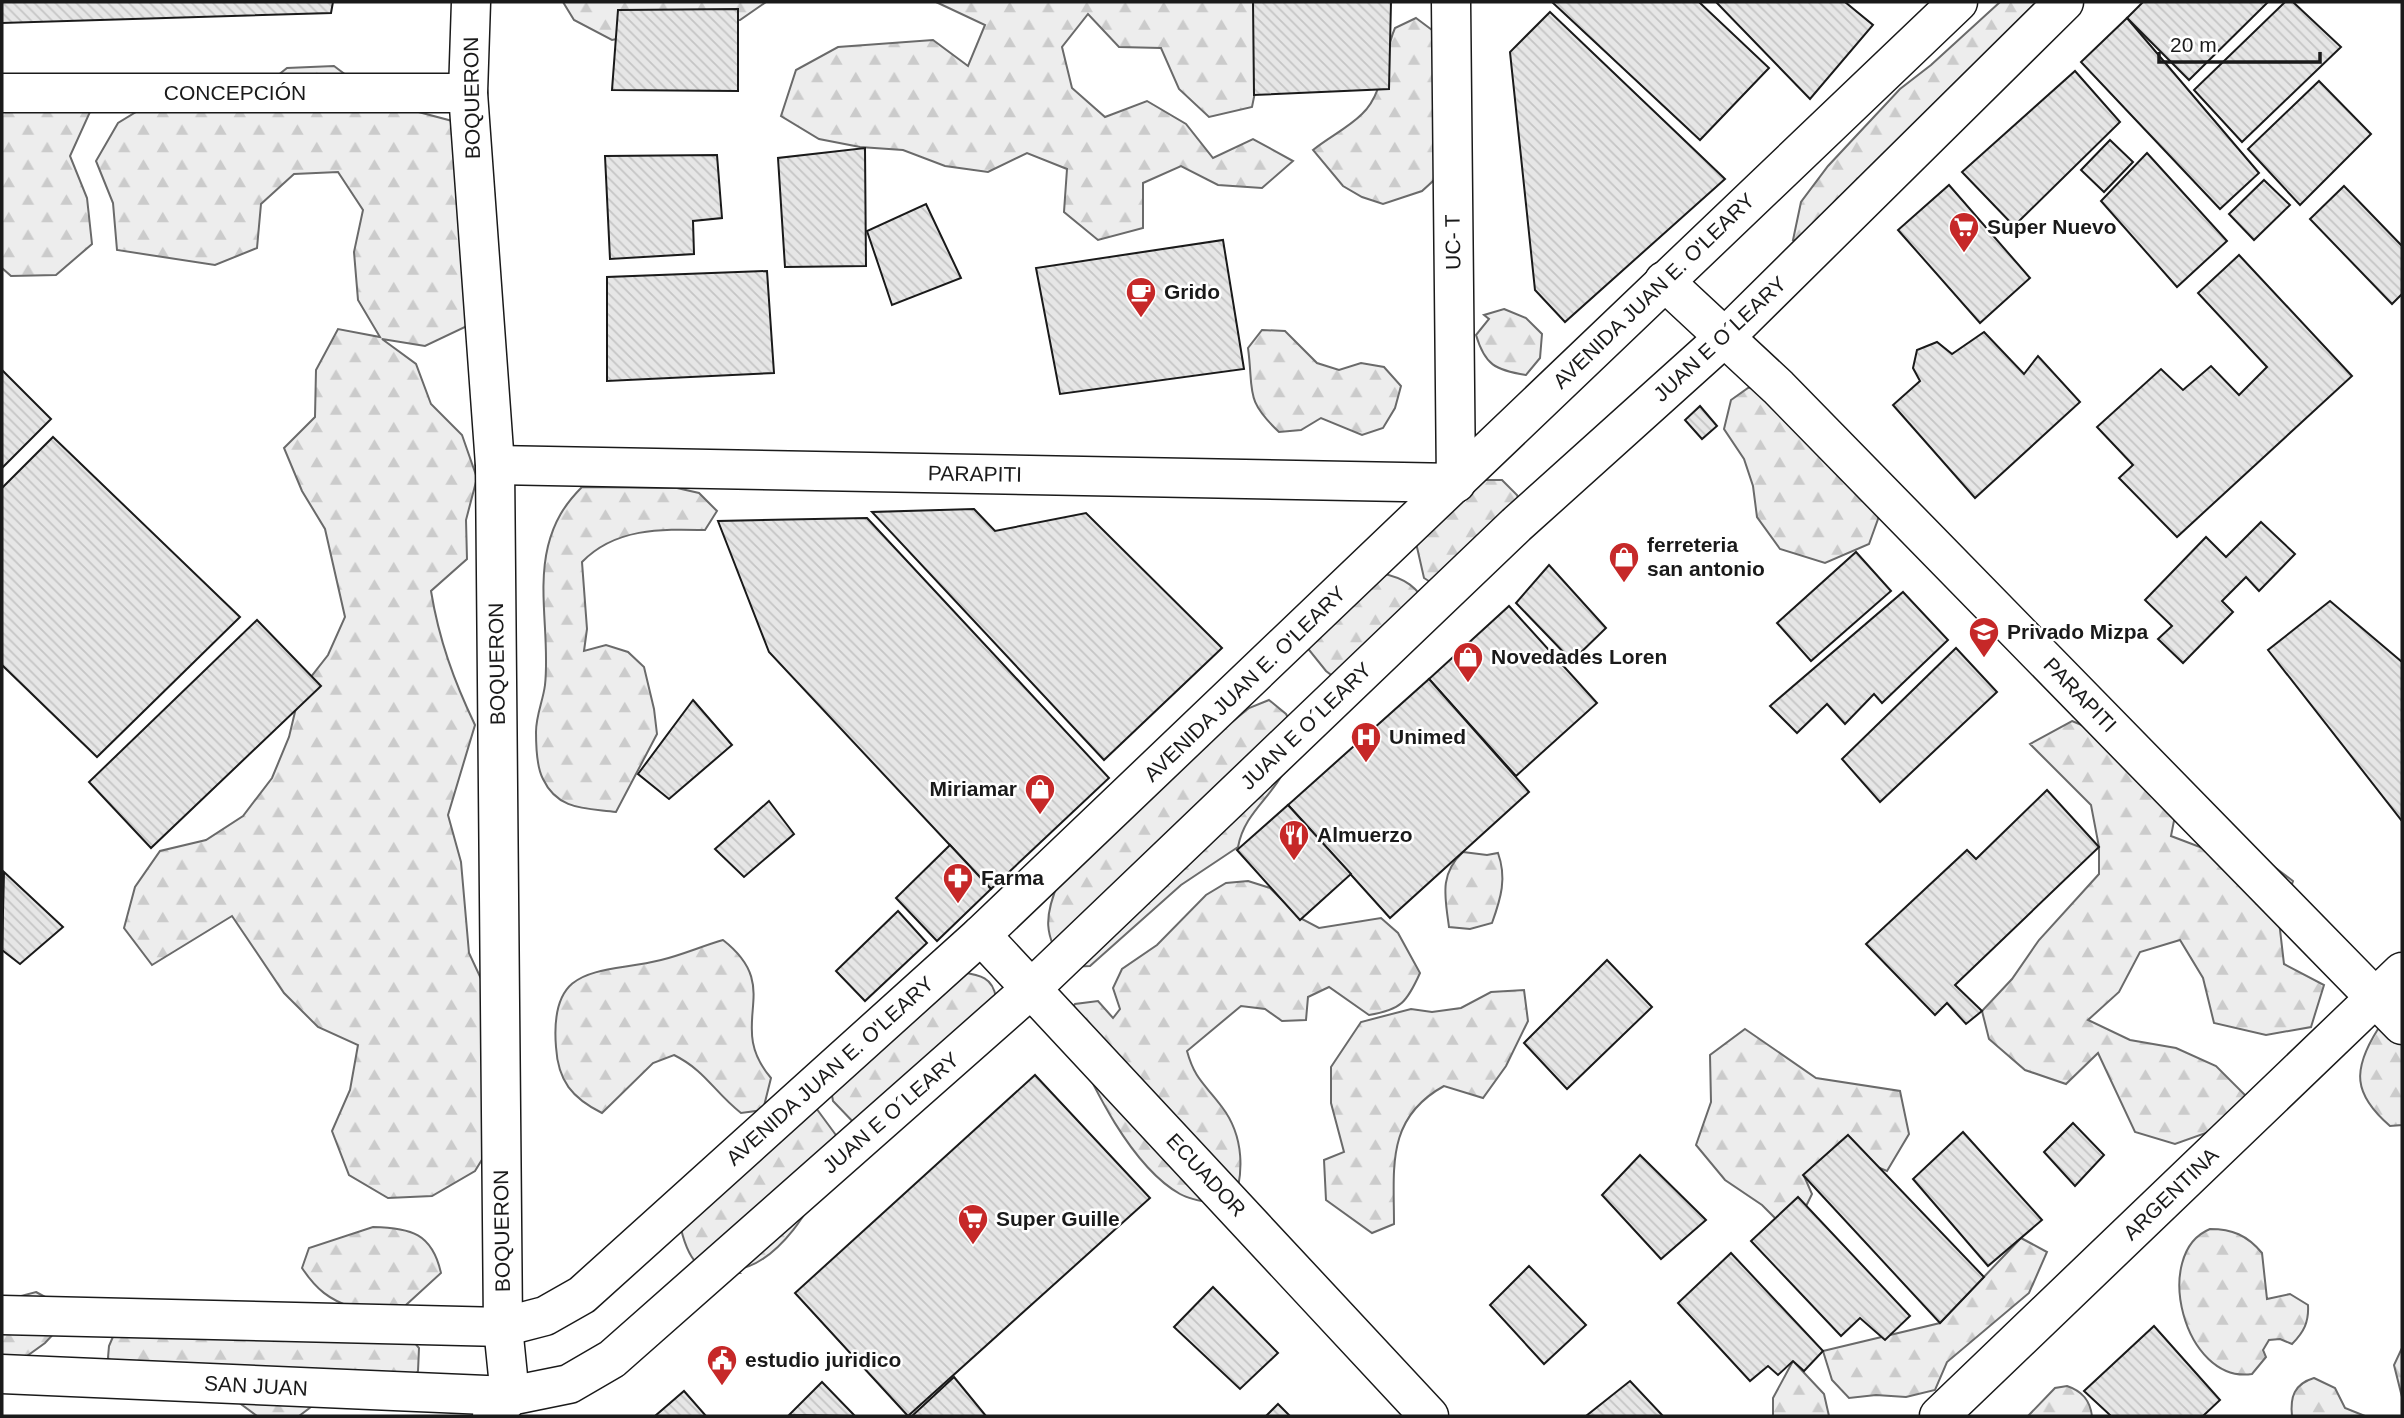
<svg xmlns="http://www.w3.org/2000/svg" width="2404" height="1418" font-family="Helvetica,sans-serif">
  <defs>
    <pattern id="forest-firs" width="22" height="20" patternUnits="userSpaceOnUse" patternTransform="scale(1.75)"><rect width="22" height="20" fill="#ededed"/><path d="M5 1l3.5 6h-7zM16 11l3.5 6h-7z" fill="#cbcbcb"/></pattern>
    <pattern id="building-back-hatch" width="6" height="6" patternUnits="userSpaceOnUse" patternTransform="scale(1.75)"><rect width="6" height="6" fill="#e6e6e6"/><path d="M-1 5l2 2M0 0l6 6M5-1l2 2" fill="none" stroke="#c5c5c5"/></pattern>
  </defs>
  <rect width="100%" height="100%" fill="#fff"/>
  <g fill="url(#forest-firs)" stroke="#6a6a6a" stroke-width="2">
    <polygon points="563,2 766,2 740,20 696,22 612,40 574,20"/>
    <polygon points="936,2 1279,2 1269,23 1252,107 1209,117 1179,89 1161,48 1119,47 1088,14 1062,47 1072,88 1105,117 1147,101 1186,124 1213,158 1253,139 1293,161 1262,188 1218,185 1181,166 1143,183 1143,228 1098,240 1064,212 1067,169 1027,153 988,172 945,166 903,150 860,147 819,139 781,116 796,70 838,47 933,40 968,66 985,25"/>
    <polygon points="2000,2 2069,2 1823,241 1793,240 1801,202 1828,166 1900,89 1931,65"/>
    <path d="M1416,18L1436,33L1443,172L1422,191L1383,204L1362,197L1343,186L1313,150C1329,137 1348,128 1362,114C1385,92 1383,55 1395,28Z"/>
    <path d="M334,66L370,93L411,110L456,122L487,152L495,197L494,246L488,289L465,327L425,346L382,339L416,364L431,404L462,435L477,478L466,520L467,559L431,591C439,640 454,681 475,725L448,815L461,862L469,953L490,998L502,1127L475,1171L432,1196L388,1198L349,1175L332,1131L350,1090L358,1045L318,1027L284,993L232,916L152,965L124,928L135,887L160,851L206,840L243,816L272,778L289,737L300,691L328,655L345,617L325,529L302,491L284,448L315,417L316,370L338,329L380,337L358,300L354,252L363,210L338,172L294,174L261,204L257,248L215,265L117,250L113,203L96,161L118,123L159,98L252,96L287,68Z"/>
    <polygon points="62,78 90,112 70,156 87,198 92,244 56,275 11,276 2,268 2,93"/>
    <path d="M1504,309L1526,318L1542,334L1540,358L1526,375C1495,370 1485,365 1476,335L1489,319L1484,315Z"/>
    <path d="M1262,330L1285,331L1317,363L1339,370L1361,363L1384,367L1401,386L1395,408L1383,428L1362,435L1321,418L1301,430L1279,432C1244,399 1254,392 1248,348Z"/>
    <polygon points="1773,381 1877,489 1878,519 1869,544 1825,563 1780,549 1757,517 1753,486 1744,459 1724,429 1731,400 1748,388"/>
    <polygon points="1477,480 1502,480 1517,495 1526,516 1443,590 1424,578 1414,534"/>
    <path d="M582,487L677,488L699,493L717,511L705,530C660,529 615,528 582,562L587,629L584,651L606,645L628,652L644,667L654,709L657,734L616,812C587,808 558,811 543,779C537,768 536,744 536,732C536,715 543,701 545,685C550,639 537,591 548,546C554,522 564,505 582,487Z"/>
    <path d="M1380,573C1406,578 1417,587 1430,609L1343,684L1326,671L1297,635Z"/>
    <path d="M1269,700L1286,714L1296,732C1292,746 1289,763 1282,775C1267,801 1244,815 1238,847L1181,885L1090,966L1066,967C1043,936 1044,916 1059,881L1210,723L1232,722L1249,708Z"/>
    <polygon points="2072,721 2113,738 2180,790 2171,836 2213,852 2257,854 2293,881 2279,921 2284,964 2324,985 2311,1027 2266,1035 2214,1023 2203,978 2180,940 2140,952 2119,992 2088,1020 2130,1040 2176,1048 2216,1066 2247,1097 2220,1128 2175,1144 2135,1132 2098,1053 2066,1084 2025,1070 1989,1039 1982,1011 2012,979 2039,940 2099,874 2099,847 2091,805 2030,744"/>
    <path d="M1463,852L1487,855L1498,853C1507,878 1501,898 1492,923L1470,929L1449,927C1445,897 1439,874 1463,852Z"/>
    <path d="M1248,881L1270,888L1300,918L1319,928L1381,918L1398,933L1420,973C1407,1002 1401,1010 1369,1015L1329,987L1308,997L1306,1020L1282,1021L1265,1009L1241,1006L1187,1051C1195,1080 1205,1084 1222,1107C1244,1136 1245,1174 1232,1207C1216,1203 1194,1202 1180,1194C1127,1164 1088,1075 1063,1022L1075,1004L1098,1001L1113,1018L1120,1009L1113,988L1122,969L1157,945L1206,895L1226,883Z"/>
    <path d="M723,940C786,989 724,1023 771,1078L763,1110L741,1113C714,1092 706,1071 674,1055L653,1063L602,1113C572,1098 558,1081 556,1047C549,961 600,975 661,960C682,955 702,946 723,940Z"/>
    <path d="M961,972C980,975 993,977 996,998L857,1126L833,1101L831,1090Z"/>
    <path d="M1524,990L1528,1021L1506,1066L1483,1098L1444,1086C1386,1118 1394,1167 1394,1224L1372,1233L1326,1200L1324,1160L1344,1152L1331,1103V1067L1361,1022L1411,1009L1432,1012L1461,1008L1491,992Z"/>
    <polygon points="1745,1029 1816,1078 1900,1091 1909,1134 1887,1171 1846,1154 1804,1176 1812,1194 1792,1235 1762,1205 1725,1180 1696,1145 1711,1102 1710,1055"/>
    <path d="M2378,1029L2402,1035V1125L2390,1126C2353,1094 2352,1070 2378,1029Z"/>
    <path d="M816,1108L844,1146C821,1187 786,1264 734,1270L739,1273C702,1275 690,1266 681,1229Z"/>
    <path d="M373,1227C411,1228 432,1233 441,1273L406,1305L405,1331L419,1348L418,1371L405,1391L315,1404L299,1416H257L234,1399L107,1369L109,1346L118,1325L354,1308C329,1300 316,1289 302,1268L309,1248Z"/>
    <path d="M2210,1229C2232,1229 2247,1235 2262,1253L2267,1299L2290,1294L2308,1305C2309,1322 2304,1332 2292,1344L2280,1339L2269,1340L2263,1350L2266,1357L2252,1374C2184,1384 2151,1253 2210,1229Z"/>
    <polygon points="2021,1238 2047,1252 2029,1293 1947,1362 1935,1390 1906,1397 1876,1395 1849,1398 1832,1380 1823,1351 1940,1323"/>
    <polygon points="36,1292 58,1304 61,1326 45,1343 2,1374 2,1301"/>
    <polygon points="2402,1348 2402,1397 2394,1365"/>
    <polygon points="1793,1361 1824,1394 1829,1416 1773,1416 1773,1398"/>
    <path d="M2314,1378L2335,1388L2345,1408L2365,1416H2292C2290,1397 2294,1384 2314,1378Z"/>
    <path d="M2067,1386C2082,1391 2090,1400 2092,1416H2028L2055,1388Z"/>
  </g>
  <g fill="url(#building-back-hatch)" stroke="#1a1a1a" stroke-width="2">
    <polygon points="2,2 333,2 331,13 2,23"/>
    <polygon points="1253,2 1391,2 1389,89 1254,95"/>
    <polygon points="1552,2 1699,2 1769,68 1700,140"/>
    <polygon points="1716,2 1845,2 1873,25 1810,99"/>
    <polygon points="2143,2 2268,2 2189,80 2127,18"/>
    <polygon points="2285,2 2293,2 2341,47 2242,142 2194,90"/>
    <polygon points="738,9 738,91 612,90 618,10"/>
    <polygon points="1550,12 1725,179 1565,322 1535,290 1510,52"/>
    <polygon points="2127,18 2259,173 2220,209 2081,62"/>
    <polygon points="2075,71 2120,122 2014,226 1962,172"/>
    <polygon points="2319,81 2371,134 2300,205 2248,149"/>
    <polygon points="2110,140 2133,162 2104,192 2081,170"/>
    <polygon points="865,148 866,266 785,267 778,158"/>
    <polygon points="2147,153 2227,241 2177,287 2101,201"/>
    <polygon points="717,155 722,218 693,221 694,254 610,259 605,156"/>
    <polygon points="2264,180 2290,205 2254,240 2229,214"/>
    <polygon points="1949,185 2030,278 1980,323 1898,230"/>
    <polygon points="2344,186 2402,246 2402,294 2392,304 2310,219"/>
    <polygon points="926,204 961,278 892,305 867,231"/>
    <polygon points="1223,240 1244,369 1060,394 1036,268"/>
    <polygon points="2239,255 2352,376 2177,537 2119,478 2133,465 2097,427 2161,369 2183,390 2211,366 2239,395 2267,367 2198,293"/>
    <polygon points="767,271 774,373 607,381 607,277"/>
    <polygon points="1984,332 2024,374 2038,356 2080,402 1975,498 1893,405 1920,381 1913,368 1917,350 1937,342 1952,354"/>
    <polygon points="2,370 51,419 2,468"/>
    <polygon points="1700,406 1717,426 1702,439 1685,420"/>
    <polygon points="53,437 240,617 97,757 2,665 2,488"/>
    <polygon points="974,509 995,531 1086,513 1222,648 1104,760 872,512"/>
    <polygon points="867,518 1109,778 991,889 769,652 718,521"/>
    <polygon points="2261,522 2295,554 2259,591 2246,577 2222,601 2233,612 2183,663 2158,639 2172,626 2145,600 2206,537 2226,557"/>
    <polygon points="1856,552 1891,591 1811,661 1777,623"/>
    <polygon points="1549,565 1606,628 1572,661 1516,603"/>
    <polygon points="1903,592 1948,640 1882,703 1874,694 1845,724 1827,704 1797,733 1770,706"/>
    <polygon points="2330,601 2402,662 2402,821 2268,650"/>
    <polygon points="1509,606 1597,703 1516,776 1429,679"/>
    <polygon points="257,620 321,686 151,848 89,782"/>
    <polygon points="1956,648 1997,692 1880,802 1842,759"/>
    <polygon points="1429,679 1529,792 1390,918 1288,805"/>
    <polygon points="693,700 732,745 669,799 638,774"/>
    <polygon points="2047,790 2099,847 1955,985 1982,1011 1966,1024 1947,1003 1935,1015 1866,944 1967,850 1976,859"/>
    <polygon points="769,801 794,834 744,877 715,849"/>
    <polygon points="1288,805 1351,874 1300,920 1237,850"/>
    <polygon points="950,845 991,889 937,941 896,898"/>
    <polygon points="4,872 63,927 20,964 2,950"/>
    <polygon points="898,911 927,943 865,1001 836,971"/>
    <polygon points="1607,960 1652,1007 1567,1089 1524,1043"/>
    <polygon points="1035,1075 1150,1198 908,1416 795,1293"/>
    <polygon points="2073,1123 2104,1155 2075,1186 2044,1152"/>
    <polygon points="1963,1132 2042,1220 1988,1266 1913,1179"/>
    <polygon points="1848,1135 1984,1277 1940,1323 1803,1175"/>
    <polygon points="1640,1155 1706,1220 1661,1259 1602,1195"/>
    <polygon points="1798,1197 1910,1316 1885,1340 1860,1318 1841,1336 1751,1241"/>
    <polygon points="1731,1253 1823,1351 1804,1371 1793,1361 1778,1375 1768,1366 1750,1381 1678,1303"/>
    <polygon points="1529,1266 1586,1325 1544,1364 1490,1305"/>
    <polygon points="1213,1287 1278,1353 1240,1389 1174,1327"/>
    <polygon points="2154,1326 2220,1400 2203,1416 2111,1416 2084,1391"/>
    <polygon points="954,1377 986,1416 912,1416"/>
    <polygon points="1630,1381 1663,1416 1586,1416"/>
    <polygon points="822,1382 855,1416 789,1415"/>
    <polygon points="684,1391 706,1416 655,1416"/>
    <polygon points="1278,1404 1290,1416 1266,1416"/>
  </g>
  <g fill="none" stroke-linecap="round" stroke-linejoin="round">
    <g stroke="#1a1a1a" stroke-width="41">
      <g id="street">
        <polyline points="471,2 468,93 495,465 503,1327 510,1396 492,1416"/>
        <polyline points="2,93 468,93"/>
        <polyline points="1664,281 1778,387 2402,1025"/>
        <polyline points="495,465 1456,483 1451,2"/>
        <polyline points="981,935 1429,1416"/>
        <polyline points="1939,1416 2402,972"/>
      </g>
    </g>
    <g stroke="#1a1a1a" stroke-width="41">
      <g id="secondary">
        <polyline points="2,1315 503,1327 545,1316 582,1295 981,935 1958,2"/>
        <polyline points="2,1374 510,1396 569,1384 612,1359 1032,988 1516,525 1726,336 2064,2"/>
      </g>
    </g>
    <use href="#street" stroke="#fff" stroke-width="38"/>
    <use href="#secondary" stroke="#fff" stroke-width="38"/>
  </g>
  <defs>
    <g id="supermarket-pin" transform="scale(1.575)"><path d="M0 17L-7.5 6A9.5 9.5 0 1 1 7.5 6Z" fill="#c62828" stroke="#fff"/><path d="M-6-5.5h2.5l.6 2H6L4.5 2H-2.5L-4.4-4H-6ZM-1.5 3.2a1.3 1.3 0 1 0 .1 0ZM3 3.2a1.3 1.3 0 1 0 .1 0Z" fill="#fff"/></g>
    <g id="cafe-pin" transform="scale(1.575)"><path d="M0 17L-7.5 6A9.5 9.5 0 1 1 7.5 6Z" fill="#c62828" stroke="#fff"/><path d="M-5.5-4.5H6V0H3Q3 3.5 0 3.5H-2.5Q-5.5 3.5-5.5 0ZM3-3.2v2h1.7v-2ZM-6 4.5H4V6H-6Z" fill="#fff"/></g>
    <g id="shop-pin" transform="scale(1.575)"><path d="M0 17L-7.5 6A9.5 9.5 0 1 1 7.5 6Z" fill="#c62828" stroke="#fff"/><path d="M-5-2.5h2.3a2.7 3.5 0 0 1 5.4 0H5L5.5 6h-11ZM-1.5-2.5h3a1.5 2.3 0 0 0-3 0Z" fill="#fff"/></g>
    <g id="school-pin" transform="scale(1.575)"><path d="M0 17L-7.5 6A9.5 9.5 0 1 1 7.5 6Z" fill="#c62828" stroke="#fff"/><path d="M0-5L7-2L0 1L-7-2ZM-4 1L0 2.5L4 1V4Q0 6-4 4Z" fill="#fff"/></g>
    <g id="hospital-pin" transform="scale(1.575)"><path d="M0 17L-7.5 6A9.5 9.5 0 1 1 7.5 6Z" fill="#c62828" stroke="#fff"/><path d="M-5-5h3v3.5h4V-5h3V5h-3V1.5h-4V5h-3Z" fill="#fff"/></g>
    <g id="restaurant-pin" transform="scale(1.575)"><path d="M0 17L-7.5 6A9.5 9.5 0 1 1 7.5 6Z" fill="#c62828" stroke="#fff"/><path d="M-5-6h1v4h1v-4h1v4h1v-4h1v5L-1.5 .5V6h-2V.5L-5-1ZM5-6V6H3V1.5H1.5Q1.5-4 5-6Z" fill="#fff"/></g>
    <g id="pharmacy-pin" transform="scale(1.575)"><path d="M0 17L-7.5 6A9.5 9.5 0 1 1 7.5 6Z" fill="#c62828" stroke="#fff"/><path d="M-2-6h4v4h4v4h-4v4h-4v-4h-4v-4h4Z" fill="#fff"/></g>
    <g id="civic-pin" transform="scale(1.575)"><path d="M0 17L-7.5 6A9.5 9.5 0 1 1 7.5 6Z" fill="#c62828" stroke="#fff"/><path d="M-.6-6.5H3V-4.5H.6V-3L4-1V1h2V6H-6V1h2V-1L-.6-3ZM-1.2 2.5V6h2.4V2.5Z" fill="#fff"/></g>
  </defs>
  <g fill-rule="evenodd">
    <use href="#supermarket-pin" x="1964" y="227"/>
    <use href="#cafe-pin" x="1141" y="292"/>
    <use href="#shop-pin" x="1624" y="557"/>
    <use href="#school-pin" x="1984" y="632"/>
    <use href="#shop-pin" x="1468" y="657"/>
    <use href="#hospital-pin" x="1366" y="737"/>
    <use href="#shop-pin" x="1040" y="789"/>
    <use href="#restaurant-pin" x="1294" y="835"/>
    <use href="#pharmacy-pin" x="958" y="878"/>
    <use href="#supermarket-pin" x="973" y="1219"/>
    <use href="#civic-pin" x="722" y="1360"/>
  </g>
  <g text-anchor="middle" stroke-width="5" stroke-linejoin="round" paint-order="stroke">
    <g font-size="21" fill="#1a1a1a" stroke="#fff">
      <text x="235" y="100">CONCEPCIÓN</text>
      <text transform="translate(472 98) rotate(-91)" y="7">BOQUERON</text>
      <text transform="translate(1453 242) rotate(-91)" y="7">UC- T</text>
      <text transform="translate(1654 291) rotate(-44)" y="7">AVENIDA JUAN E. O'LEARY</text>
      <text transform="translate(1720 339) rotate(-43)" y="7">JUAN E O´LEARY</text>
      <text transform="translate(975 474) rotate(1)" y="7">PARAPITI</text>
      <text transform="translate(497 664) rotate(-91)" y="7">BOQUERON</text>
      <text transform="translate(1245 684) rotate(-44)" y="7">AVENIDA JUAN E. O'LEARY</text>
      <text transform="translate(2080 695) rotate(46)" y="7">PARAPITI</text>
      <text transform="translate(1306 726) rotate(-44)" y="7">JUAN E O´LEARY</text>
      <text transform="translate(830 1071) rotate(-42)" y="7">AVENIDA JUAN E. O'LEARY</text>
      <text transform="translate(891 1113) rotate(-41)" y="7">JUAN E O´LEARY</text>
      <text transform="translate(1206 1175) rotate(47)" y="7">ECUADOR</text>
      <text transform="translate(2171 1194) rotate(-44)" y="7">ARGENTINA</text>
      <text transform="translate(502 1231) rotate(-91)" y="7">BOQUERON</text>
      <text transform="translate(256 1386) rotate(3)" y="7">SAN JUAN</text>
    </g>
    <g font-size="21" font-weight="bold" fill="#1a1a1a" stroke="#fff" text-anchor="start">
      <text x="1987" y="234">Super Nuevo</text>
      <text x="1164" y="299">Grido</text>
      <text x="1647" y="552">ferreteria<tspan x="1647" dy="24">san antonio</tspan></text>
      <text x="2007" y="639">Privado Mizpa</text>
      <text x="1491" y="664">Novedades Loren</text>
      <text x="1389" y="744">Unimed</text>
      <text x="1017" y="796" text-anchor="end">Miriamar</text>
      <text x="1317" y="842">Almuerzo</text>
      <text x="981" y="885">Farma</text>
      <text x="996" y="1226">Super Guille</text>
      <text x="745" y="1367">estudio juridico</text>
    </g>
  </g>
  <rect width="2404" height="1418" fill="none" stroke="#1a1a1a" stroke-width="7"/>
  <path d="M2159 52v10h161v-10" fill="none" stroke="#1a1a1a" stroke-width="3.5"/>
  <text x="2170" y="52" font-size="21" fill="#1a1a1a" stroke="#ffffff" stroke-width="5" paint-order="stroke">20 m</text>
</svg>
